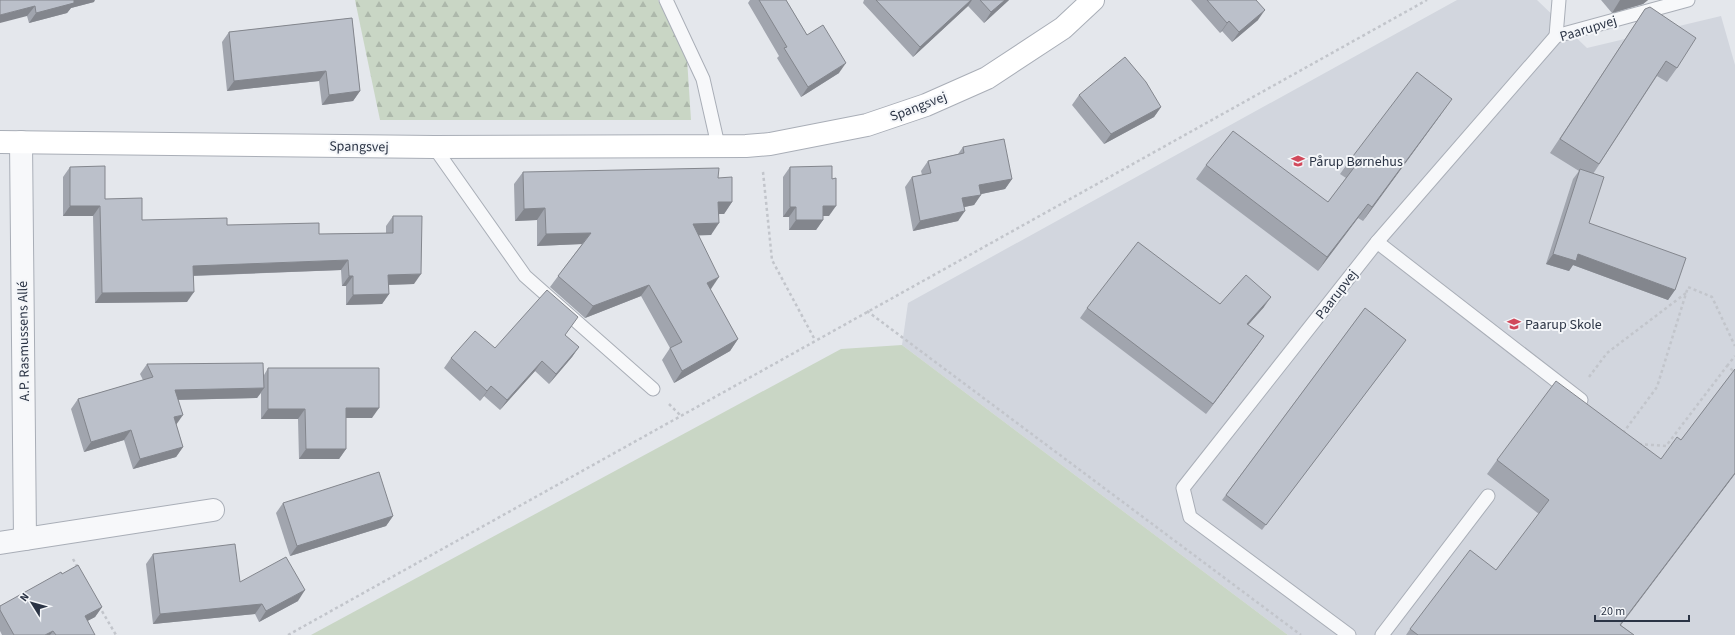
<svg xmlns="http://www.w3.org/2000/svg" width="1735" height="635" font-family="'Source Sans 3',sans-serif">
  <defs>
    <pattern id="forest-firs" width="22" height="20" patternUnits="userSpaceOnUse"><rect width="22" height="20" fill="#c9d6c5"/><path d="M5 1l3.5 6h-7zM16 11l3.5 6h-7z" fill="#adb8ab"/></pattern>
  </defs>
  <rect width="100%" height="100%" fill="#e4e7ec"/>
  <polygon fill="#d2d6de" points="1457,0 1537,0 1587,48 1721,16 1735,65 1735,635 1288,635 902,345 908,303"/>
  <polygon fill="url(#forest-firs)" points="355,0 658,0 687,59 691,120 380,120"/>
  <polygon fill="#c9d6c5" points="902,345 1288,635 311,635 841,349"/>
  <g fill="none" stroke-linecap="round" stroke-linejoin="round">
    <g stroke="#a9aeb7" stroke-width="15">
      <g id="lane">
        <polyline points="666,0 703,79 718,145"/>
        <polyline points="1556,36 1559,0"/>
        <polyline points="434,147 525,276 653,389"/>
        <polyline points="1377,242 1581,400"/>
        <polyline points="1349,635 1190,517 1183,488 1377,242 1556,36 1688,0"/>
        <polyline points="1382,635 1488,496"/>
      </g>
    </g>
    <g stroke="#a9aeb7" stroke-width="24">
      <g id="street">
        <polyline points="21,142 25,539"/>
        <polyline points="0,543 213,510"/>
      </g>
    </g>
    <g stroke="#a9aeb7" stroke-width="24">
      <polyline id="secondary" points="0,142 434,147 746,146 770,144 867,125 926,105 987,78 1063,28 1093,0"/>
    </g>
    <g stroke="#c2c5cb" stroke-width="2.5" stroke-dasharray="3 3" stroke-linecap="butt">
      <polyline points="763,172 772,260 815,340"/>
      <polyline points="867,311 1301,635"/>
      <polyline points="1727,366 1735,356"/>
      <polyline points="1589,377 1607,353 1686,293"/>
      <polyline points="669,404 680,415"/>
      <polyline points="1623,433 1657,387 1688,287 1712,297 1735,346"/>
      <polyline points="1639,444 1666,446 1727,366 1735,372"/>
      <polyline points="73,559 78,568"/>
      <polyline points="99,606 116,635"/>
      <polyline points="288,635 1427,0"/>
    </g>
    <use href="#lane" stroke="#f7f8fa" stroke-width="13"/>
    <use href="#street" stroke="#f7f8fa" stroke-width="22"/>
    <use href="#secondary" stroke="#fff" stroke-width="22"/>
  </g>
  <g fill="#a1a5ae">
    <polygon points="0,0 94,2 71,8 67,13 29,23 27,16"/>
    <polygon points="750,0 786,0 807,35 839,73 801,97 777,58 779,56 748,3"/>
    <polygon points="864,0 1009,0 984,23 968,6 913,57 863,3"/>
    <polygon points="1191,0 1257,0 1258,20 1232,42 1222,31 1220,33"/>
    <polygon points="1601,0 1648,0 1643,4 1612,13"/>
    <polygon points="1645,9 1677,68 1667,82 1657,76 1593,174 1589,223 1675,290 1668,300 1573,265 1569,271 1546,264 1573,179 1579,171 1550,153"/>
    <polygon points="352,18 360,91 353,101 322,105 319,81 227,91 222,42 229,32"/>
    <polygon points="1079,95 1161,107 1154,117 1104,144 1072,105"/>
    <polygon points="1442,113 1363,221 1358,218 1318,271 1196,179 1206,165 1328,202 1346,178 1340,174 1350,160"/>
    <polygon points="963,147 1012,179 1005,189 981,194 974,205 964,207 958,221 913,231 905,187 912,177 922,175 921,171 928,161 958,154"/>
    <polygon points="70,167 105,199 142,220 227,225 319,234 386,233 386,226 393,216 414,284 389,285 389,294 382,304 346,305 346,286 342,286 341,270 193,276 187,302 95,303 93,216 63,216 63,177"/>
    <polygon points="790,167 829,216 823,216 823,220 816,230 789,230 789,217 783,217 783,177"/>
    <polygon points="523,172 718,178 732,202 724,214 719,214 711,235 699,235 711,289 710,289 738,339 730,351 674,383 662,360 670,348 641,296 585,318 550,287 582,244 537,246 537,220 515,221 514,184"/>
    <polygon points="1220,304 1264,307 1248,325 1264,336 1206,414 1080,318 1087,308"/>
    <polygon points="1365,308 1406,340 1262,530 1222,500"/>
    <polygon points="565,335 579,347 572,357 549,384 535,371 500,410 484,396 480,401 444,368 451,358 495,348"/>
    <polygon points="147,364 264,375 268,368 372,418 346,418 346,449 339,459 299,459 298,419 261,419 261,393 257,398 178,400 176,424 183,447 176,457 133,469 124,440 84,452 71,409 78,399 143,380 140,374"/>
    <polygon points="1735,369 1735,474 1621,625 1634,635 1406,635 1410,629 1496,570 1539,514 1487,474 1497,460 1661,459 1681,440"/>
    <polygon points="283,503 393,516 386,526 290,556 276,513"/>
    <polygon points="153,554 240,582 298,601 259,622 255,614 153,624 146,564"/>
    <polygon points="62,574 102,607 95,617 87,621 95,635 2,635 0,631 0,606"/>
  </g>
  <g fill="#83868d">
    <polygon points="73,0 95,0 94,2 71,8 67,13 29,23 36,13"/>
    <polygon points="971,0 972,0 968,6 913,57 920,47"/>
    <polygon points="1005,0 1009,0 984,23 991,12"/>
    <polygon points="1620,0 1648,0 1643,4 1612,13"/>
    <polygon points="35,6 27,16 0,23 0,15"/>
    <polygon points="1265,10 1258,20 1232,42 1239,32"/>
    <polygon points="1229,21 1222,31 1220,33 1227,23"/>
    <polygon points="846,63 839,73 801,97 808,87"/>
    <polygon points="326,71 319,81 227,91 234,81"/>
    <polygon points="360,91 353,101 322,105 329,95"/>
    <polygon points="1452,99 1442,113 1363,221 1372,207"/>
    <polygon points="1161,107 1154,117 1104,144 1111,134"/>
    <polygon points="1012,179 1005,189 972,196 979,185"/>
    <polygon points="981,195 974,205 955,209 962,198"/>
    <polygon points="718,202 732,202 724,214 710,214"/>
    <polygon points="1368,204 1358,218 1318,271 1327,257"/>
    <polygon points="70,206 100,206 93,216 63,216"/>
    <polygon points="823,206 836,206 829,216 816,216"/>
    <polygon points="790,207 796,207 789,217 783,217"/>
    <polygon points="545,208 537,220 515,221 524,209"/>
    <polygon points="965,211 958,221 913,231 920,221"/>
    <polygon points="796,220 823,220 816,230 789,230"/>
    <polygon points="719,223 711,235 685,236 693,224"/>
    <polygon points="591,233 582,244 537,246 546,234"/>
    <polygon points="1553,254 1578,254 1675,290 1668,300 1573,265 1569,271 1546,264"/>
    <polygon points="348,260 341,270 186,276 193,266"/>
    <polygon points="421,274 414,284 381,285 388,275"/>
    <polygon points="349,276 353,276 346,286 342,286"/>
    <polygon points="719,277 711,289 698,295 707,283"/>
    <polygon points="649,285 641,296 585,318 593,306"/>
    <polygon points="194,292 187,302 95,303 102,293"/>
    <polygon points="389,294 382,304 346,305 353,295"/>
    <polygon points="1271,297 1264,307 1240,334 1247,324"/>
    <polygon points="1264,336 1257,346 1206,414 1213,404"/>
    <polygon points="738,339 730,351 674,383 682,371"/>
    <polygon points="579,347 572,357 549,384 556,374"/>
    <polygon points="542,361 535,371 500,410 507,400"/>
    <polygon points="491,386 484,396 480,401 487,391"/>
    <polygon points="264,388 257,398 168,400 175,390"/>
    <polygon points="346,408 379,408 372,418 339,418"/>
    <polygon points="268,409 305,409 298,419 261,419"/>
    <polygon points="183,415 176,425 174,417"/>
    <polygon points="131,430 124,440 84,452 91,442"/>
    <polygon points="183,447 176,457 133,469 140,459"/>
    <polygon points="306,449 346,449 339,459 299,459"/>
    <polygon points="1735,473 1735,474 1613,635 1620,625"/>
    <polygon points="393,516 386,526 290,556 297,546"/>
    <polygon points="305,590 298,601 259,622 266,611"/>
    <polygon points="262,604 255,614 153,624 160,614"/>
    <polygon points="102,607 95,617 78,626 85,616"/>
    <polygon points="53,631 50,635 45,635"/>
  </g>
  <g fill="#bbc0ca" stroke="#83868d">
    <polygon points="0,0 74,0 74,3 36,13 35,6 0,15"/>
    <polygon points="759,0 786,0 807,35 823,25 846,63 808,87 784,48 787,47"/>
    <polygon points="876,0 971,0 920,47"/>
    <polygon points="980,0 1005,0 991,12"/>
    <polygon points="1207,0 1256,0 1265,10 1239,32 1229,21 1227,23"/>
    <polygon points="1650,7 1696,38 1677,68 1666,61 1599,164 1560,139 1645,9"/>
    <polygon points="352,18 360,91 329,95 326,71 234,81 229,32"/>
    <polygon points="1125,57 1146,82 1161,107 1111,134 1079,95"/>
    <polygon points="1417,72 1452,99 1372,207 1368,204 1327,257 1206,165 1233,131 1328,202 1356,165 1350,160"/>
    <polygon points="1004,139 1012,179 979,185 981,195 962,198 965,211 920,221 912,177 931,173 928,161 964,153 963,147"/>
    <polygon points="105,166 105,199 142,198 142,220 227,218 227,225 319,223 319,234 393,233 393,216 422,216 421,274 388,275 389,294 353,295 353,276 349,276 348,260 193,266 194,292 102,293 100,206 70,206 70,167"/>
    <polygon points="832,166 832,179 836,178 836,206 823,206 823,220 796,220 796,207 790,207 790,167"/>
    <polygon points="719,168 718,178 732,177 732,202 718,202 719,223 693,224 719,277 707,283 738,339 682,371 670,348 682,342 649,285 593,306 558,276 591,233 546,234 545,208 524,209 523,172"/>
    <polygon points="1580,169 1604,177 1589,223 1686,258 1675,290 1578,254 1576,261 1553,254"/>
    <polygon points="1138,242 1220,304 1246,275 1271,297 1247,324 1264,336 1213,404 1087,308"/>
    <polygon points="547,290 578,317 565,335 579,347 556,374 542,361 507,400 491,386 487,391 451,358 475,331 495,348"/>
    <polygon points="1365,308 1406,340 1266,525 1226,495"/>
    <polygon points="263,363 264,388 175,390 183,415 174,417 183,447 140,459 131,430 91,442 78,399 153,377 147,364"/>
    <polygon points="268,368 379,368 379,408 346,408 346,449 306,449 305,409 268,409"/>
    <polygon points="1735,369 1735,473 1620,625 1634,635 1418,635 1410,629 1470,550 1496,570 1549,500 1497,460 1556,381 1661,459 1677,437 1681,440"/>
    <polygon points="379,472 393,516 297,546 283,503"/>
    <polygon points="235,544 240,582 286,557 305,590 266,611 262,604 160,614 153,554"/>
    <polygon points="78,565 102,607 85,616 95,635 56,635 53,631 45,635 14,635 0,610 0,606 61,572 62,574"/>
  </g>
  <defs>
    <g id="school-bare" transform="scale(1.08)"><path d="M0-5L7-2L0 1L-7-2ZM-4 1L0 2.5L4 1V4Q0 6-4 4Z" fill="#d1495b" stroke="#f4f6f9" stroke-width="2.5" paint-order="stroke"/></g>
  </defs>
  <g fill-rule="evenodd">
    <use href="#school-bare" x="1298" y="161"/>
    <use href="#school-bare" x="1514" y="324"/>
  </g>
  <g text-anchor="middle" stroke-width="4" stroke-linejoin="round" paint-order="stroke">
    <g font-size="14" fill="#2b3445" stroke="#f4f6f9">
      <text transform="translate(1588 28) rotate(-17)" y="5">Paarupvej</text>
      <text transform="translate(918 106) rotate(-21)" y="5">Spangsvej</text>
      <text transform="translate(359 146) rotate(1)" y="5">Spangsvej</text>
      <text transform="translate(1336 294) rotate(-52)" y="5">Paarupvej</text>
      <text transform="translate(23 341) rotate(-91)" y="5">A.P. Rasmussens Allé</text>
    </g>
    <g font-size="14" fill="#2b3445" stroke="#f4f6f9" text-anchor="start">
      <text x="1309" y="166">Pårup Børnehus</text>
      <text x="1525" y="329">Paarup Skole</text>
    </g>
  </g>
  <g transform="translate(32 603) rotate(307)" stroke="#f4f6f9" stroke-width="3" paint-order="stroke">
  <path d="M0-3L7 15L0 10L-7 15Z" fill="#2b3445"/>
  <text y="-6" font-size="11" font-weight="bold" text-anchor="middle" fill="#2b3445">N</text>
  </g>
  <path d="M1595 615v6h94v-6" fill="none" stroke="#2b3445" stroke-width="2"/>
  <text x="1601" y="615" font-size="12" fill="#2b3445" stroke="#f4f6f9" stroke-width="3" paint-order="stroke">20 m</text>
</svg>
